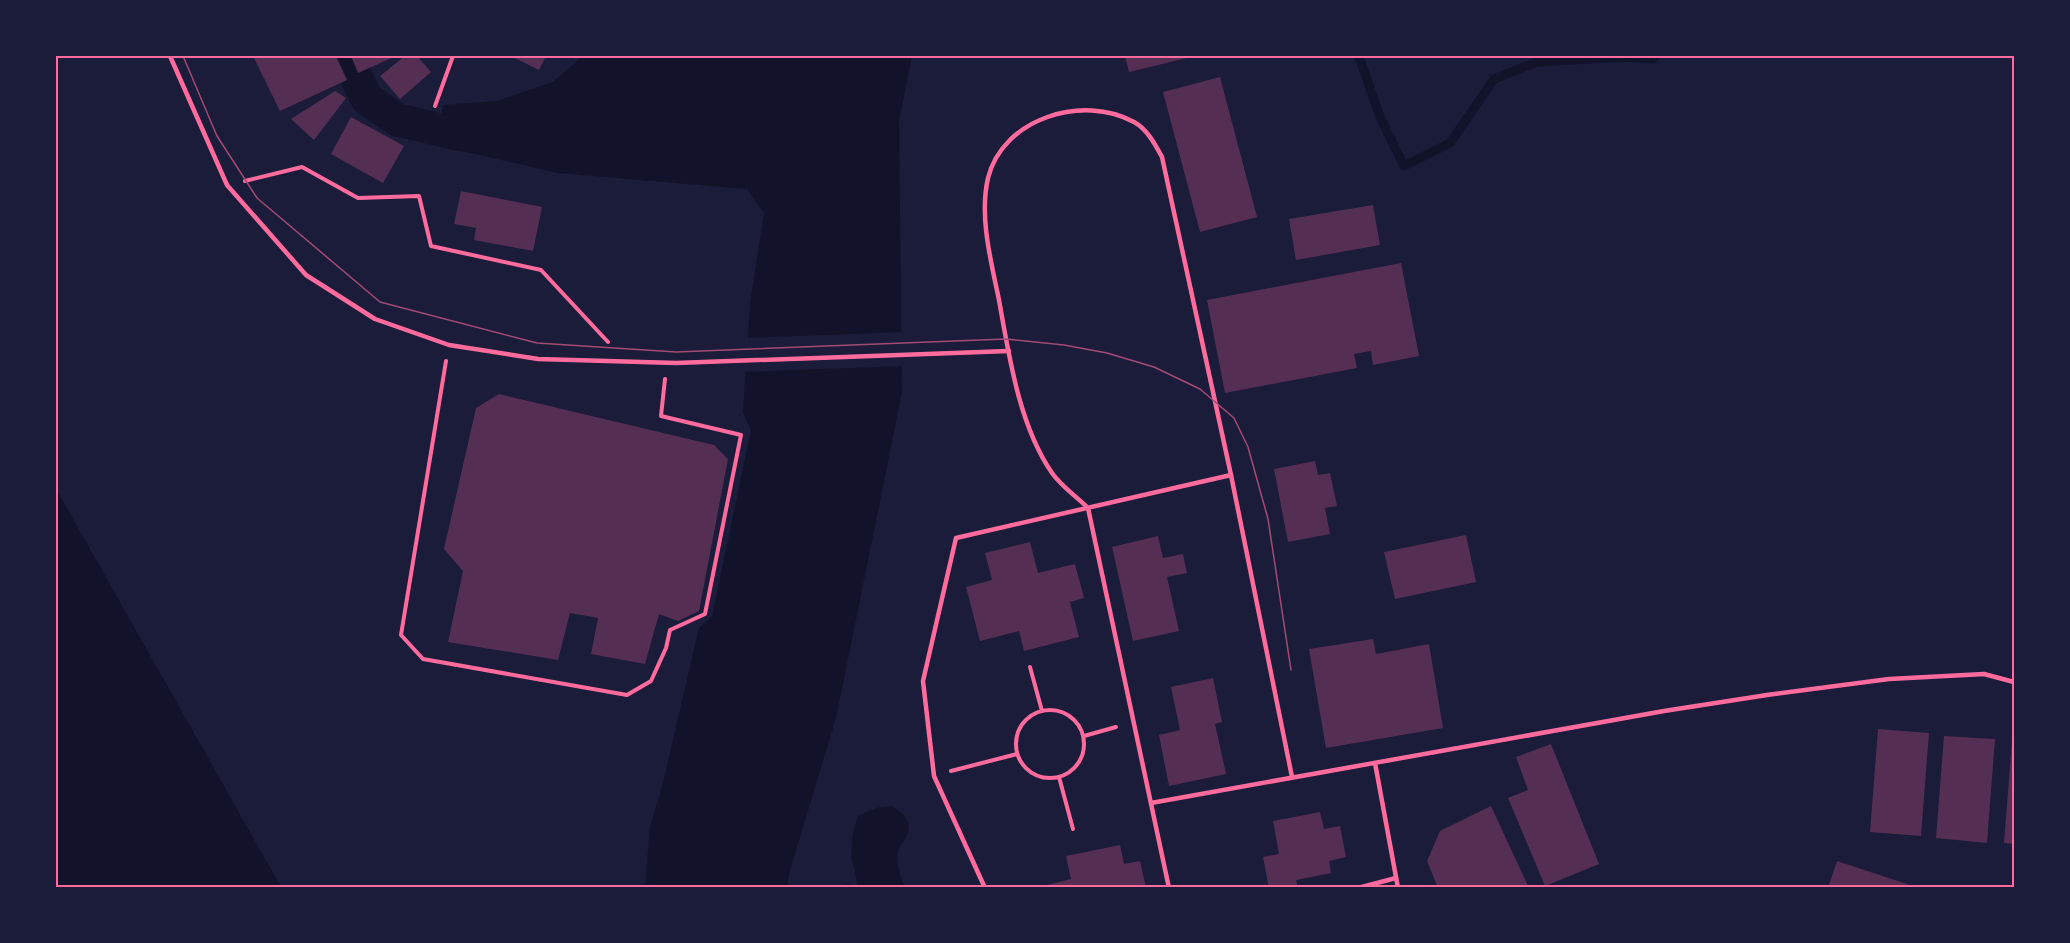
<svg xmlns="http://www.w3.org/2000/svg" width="2070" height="943" font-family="'Noto Sans',sans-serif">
  <rect width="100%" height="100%" fill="#1b1b3a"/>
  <g fill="#12122b">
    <polygon points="583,56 912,56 899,121 902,392 836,718 790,870 787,887 645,887 650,827 662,787 699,628 712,617 751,430 743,413 750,304 764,213 747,189 558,173 437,145 443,105 497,101 553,82"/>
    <polygon points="56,489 281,887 56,887"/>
    <path d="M891,806C902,812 913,820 907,835C905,841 900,845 898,851C896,865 900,875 905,887H843L846,884L857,886C857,877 854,870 852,861C850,845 853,831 858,816L876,808Z"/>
  </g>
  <polygon fill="#1b1b3a" points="904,332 905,366 743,372 745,338"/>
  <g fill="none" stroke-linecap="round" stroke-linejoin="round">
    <polyline stroke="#12122b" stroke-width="9" points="1359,56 1380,117 1404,166 1450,143 1494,79 1537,62 1626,57 1653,59 1655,56"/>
    <polyline stroke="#12122b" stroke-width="33" points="346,56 367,99 398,120 462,135 483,137"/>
  </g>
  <g fill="#542f53">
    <polygon points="253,56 336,56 347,80 280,111"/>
    <polygon points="351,56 396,56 358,73"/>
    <polygon points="405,56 417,56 431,72 400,99 380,76"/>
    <polygon points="511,56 546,56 539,70"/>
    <polygon points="1125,56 1195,56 1129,72"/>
    <polygon points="1220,77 1257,217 1200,232 1163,92"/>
    <polygon points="335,91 346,98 314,140 291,119"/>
    <polygon points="351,117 404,146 383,183 331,154"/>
    <polygon points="461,191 542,207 533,251 474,240 476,228 454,224"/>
    <polygon points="1373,205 1380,245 1296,260 1289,219"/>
    <polygon points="1401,263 1419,356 1373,365 1371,351 1354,354 1357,368 1225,393 1207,300"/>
    <polygon points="499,394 714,445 728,459 699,611 678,621 659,614 645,664 591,654 598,618 570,613 558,660 448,642 463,571 444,549 476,408"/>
    <polygon points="1315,461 1318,475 1330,473 1337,506 1325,508 1330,534 1288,542 1274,469"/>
    <polygon points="1466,535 1476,582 1395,599 1384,552"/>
    <polygon points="1158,536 1163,558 1183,554 1187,573 1167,577 1179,631 1133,641 1112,547"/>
    <polygon points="1030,542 1038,573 1075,564 1084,598 1070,602 1079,637 1024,651 1019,631 980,641 966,587 992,580 985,553"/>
    <polygon points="1373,639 1376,654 1429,644 1443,728 1326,748 1309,649"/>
    <polygon points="1213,678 1222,722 1215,724 1226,774 1169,786 1159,735 1180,730 1171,687"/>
    <polygon points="1878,729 1929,733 1921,836 1870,832"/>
    <polygon points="1944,736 1995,739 1987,843 1936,838"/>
    <polygon points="2012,740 2014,740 2014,844 2004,843"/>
    <polygon points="1551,744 1599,864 1545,886 1508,798 1528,790 1516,757"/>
    <polygon points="1491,806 1529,888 1438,888 1427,861 1440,831"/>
    <polygon points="1320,812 1324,829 1340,826 1346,857 1329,861 1331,873 1296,880 1298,888 1269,888 1263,857 1279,854 1273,821"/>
    <polygon points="1120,845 1124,864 1140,861 1146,888 1035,888 1071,879 1066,856"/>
    <polygon points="1837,861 1916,887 1916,888 1828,888"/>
  </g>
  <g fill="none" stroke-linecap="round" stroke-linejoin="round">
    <g stroke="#ff6b9d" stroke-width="4">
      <polyline points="435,106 453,56"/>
      <polyline points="245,181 302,167 358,198 419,196 431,246 541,270 608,342"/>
      <polyline points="446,361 401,635 423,659 627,695 651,681 666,648 670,630 705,614 741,435 661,416 665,379"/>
      <polyline points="1030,667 1042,711"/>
      <circle cx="1050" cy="744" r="34"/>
      <polyline points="1084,736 1116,727"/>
      <polyline points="951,771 1017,754"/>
      <polyline points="1059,777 1073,829"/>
    </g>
    <g stroke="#ff6b9d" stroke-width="4.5">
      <polyline points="170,56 227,185 306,275 375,319 449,345 538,359 676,363 1009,351"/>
      <polyline points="1375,763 1398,888"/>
      <polyline points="1151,803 1664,711 1767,695 1889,679 1984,674 2014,682"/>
      <polyline points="985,888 934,776 923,681 956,538 1231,475"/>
      <path d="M1169,888L1088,508C1077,497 1061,486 1052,473C1019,425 1009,356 999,300C991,261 979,217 988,178C1003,118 1083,94 1134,122C1147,129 1155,144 1162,157L1231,475L1292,777"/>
      <polyline points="1358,888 1396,878"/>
    </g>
    <polyline stroke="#a44b75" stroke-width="1.5" points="183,56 217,136 257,198 380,302 537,343 676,352 1006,339 1064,345 1107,353 1154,367 1200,389 1234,418 1248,447 1268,519 1291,670"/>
  </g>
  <rect width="2070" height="943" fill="none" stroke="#1b1b3a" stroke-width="114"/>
  <rect x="57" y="57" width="1956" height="829" fill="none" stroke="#ff6b9d" stroke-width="2"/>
</svg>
